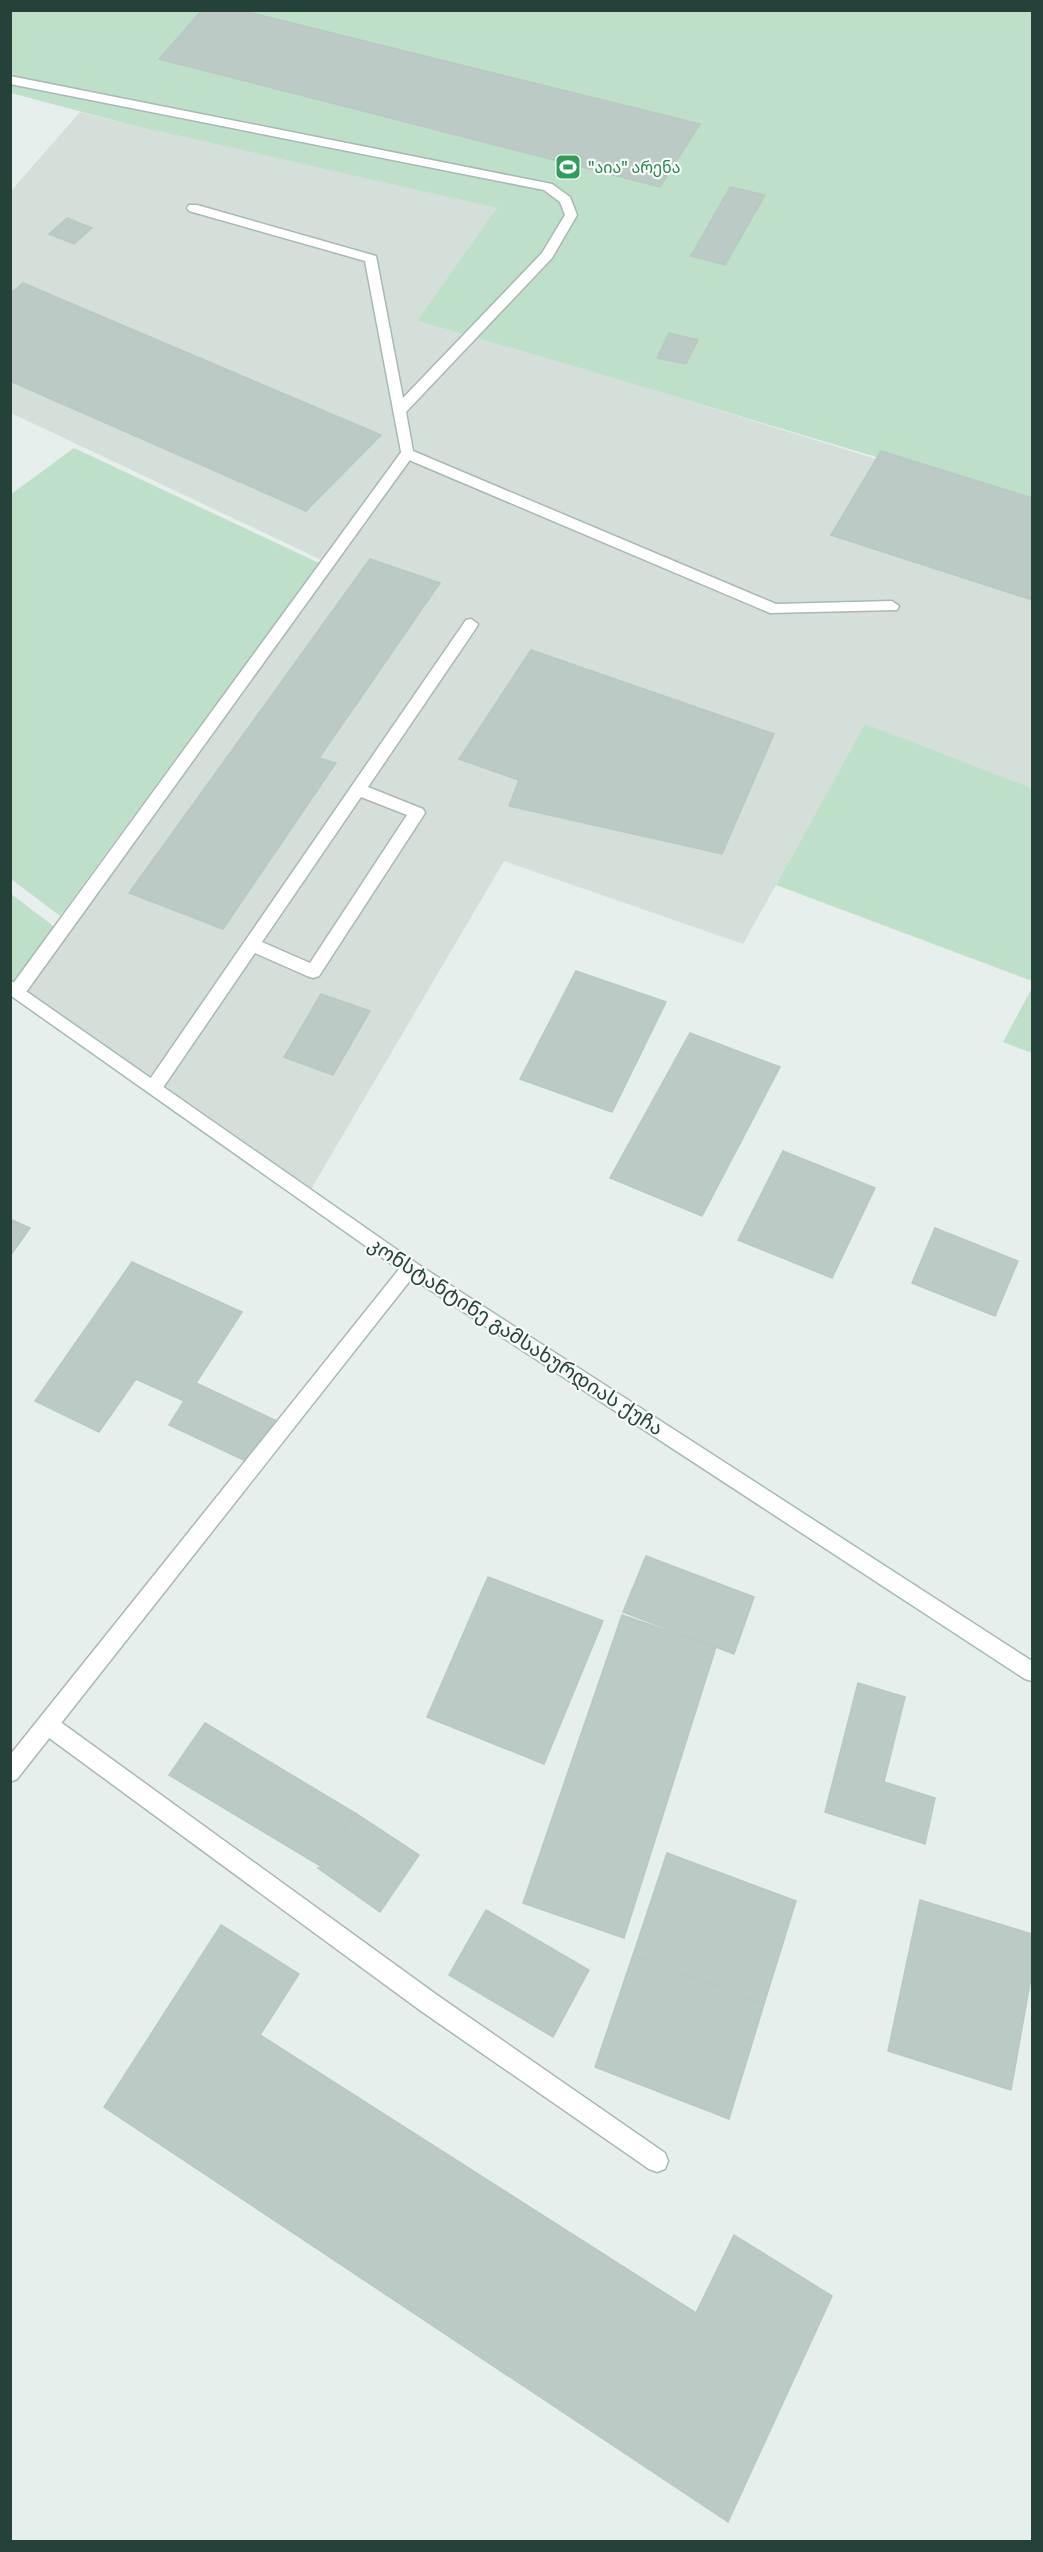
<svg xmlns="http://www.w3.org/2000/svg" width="1043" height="2552" font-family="Overpass,'Noto Sans Georgian',sans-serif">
  <rect width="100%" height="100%" fill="#e6efeb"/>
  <polygon fill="#d4dfda" points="80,112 131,125 498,208 417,321 558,360 876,459 1032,502 1032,788 865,725 743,944 504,861 307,1196 18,990 328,563 11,413 11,191"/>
  <g fill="#bfe0c8">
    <path d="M10,11H1032V502C826,445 623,378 417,321L497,208L131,125L11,93Z"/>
    <polygon points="74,448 319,563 60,916 11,879 10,495"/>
    <polygon points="865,724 1032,788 1032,981 776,885"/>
    <polygon points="11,894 60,931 18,990 11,986"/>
    <polygon points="1032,988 1032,1053 1003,1042"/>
  </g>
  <g fill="#bbcac4" stroke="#b8c9c2" stroke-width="1.5">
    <polygon points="202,10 240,10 700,124 660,187 159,59"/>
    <polygon points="730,187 765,195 725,265 691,256"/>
    <polygon points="67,218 92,228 74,244 49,234"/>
    <polygon points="23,283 381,435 306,511 10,381 10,294"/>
    <polygon points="669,333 698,340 686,364 657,358"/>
    <polygon points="881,451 1032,498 1032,600 831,535"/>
    <polygon points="370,559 440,583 319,758 336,763 223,929 129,893"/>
    <polygon points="531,650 774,734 722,854 509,806 519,780 459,759"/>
    <polygon points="576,971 666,1002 612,1112 520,1079"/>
    <polygon points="321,994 370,1011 333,1075 284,1057"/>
    <polygon points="690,1033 780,1067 702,1216 610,1178"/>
    <polygon points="783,1151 875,1188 832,1278 738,1240"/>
    <polygon points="10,1219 30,1228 10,1256"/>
    <polygon points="935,1228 1018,1261 995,1316 912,1283"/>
    <polygon points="132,1262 242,1312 196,1383 277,1421 250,1463 169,1425 184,1401 136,1379 99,1432 35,1401"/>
    <polygon points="646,1556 754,1597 734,1654 623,1612"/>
    <polygon points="488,1577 603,1621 544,1764 427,1717"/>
    <polygon points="622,1615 716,1647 624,1938 523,1903"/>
    <polygon points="858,1683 905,1697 884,1782 935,1798 925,1844 825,1812"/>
    <polygon points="205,1723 355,1813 322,1867 169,1775"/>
    <polygon points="355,1813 419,1855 380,1912 318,1868 322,1867"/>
    <polygon points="667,1853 796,1901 764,2004 633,1955"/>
    <polygon points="920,1900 1032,1934 1032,1972 1011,2090 888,2051"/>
    <polygon points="486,1910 589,1970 553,2037 449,1975"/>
    <polygon points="221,1925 299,1974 260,2035 696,2313 734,2235 832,2296 728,2522 104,2107"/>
    <polygon points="633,1955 764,2004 729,2119 595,2067"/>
  </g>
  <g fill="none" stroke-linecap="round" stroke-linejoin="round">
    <g stroke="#a8b8b2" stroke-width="3">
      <g id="lane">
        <polygon points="10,76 552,184 570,197 577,215 552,258 406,412 413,451 776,604 892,601 899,606 897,610 770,613 402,457 365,261 189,211 187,208 189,205 197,205 376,256 403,398 542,253 565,215 560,202 544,190 10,84"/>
        <path d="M471,619L478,624L476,628L368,787L423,809L425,813L319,976L313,978L307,976L255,953L160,1092L154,1094L148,1092L145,1087L148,1082L466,620ZM361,797L407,815L310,963L262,942Z"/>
        <polygon points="48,1715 55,1718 437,1995 665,2153 668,2161 665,2169 657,2172 649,2169 421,2011 41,1732 38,1725 41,1718"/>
      </g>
    </g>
    <g stroke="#a8b8b2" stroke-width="3">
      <g id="street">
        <polygon points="407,449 412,451 414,454 412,457 24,995 18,997 12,995 12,985 402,451"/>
        <polygon points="410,1260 416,1263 419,1268 416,1273 17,1779 10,1782 10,1755 404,1263"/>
      </g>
    </g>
    <g stroke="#a4bbb3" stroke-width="3">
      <polygon id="secondary" points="10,980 416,1263 1032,1661 1032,1681 1025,1679 404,1273 10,995"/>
    </g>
    <use href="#lane" fill="#fff" fill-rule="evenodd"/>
    <use href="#street" fill="#fff" fill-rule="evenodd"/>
    <use href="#secondary" fill="#fff" fill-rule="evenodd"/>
  </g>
  <defs>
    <g id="stadium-square" transform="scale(1.35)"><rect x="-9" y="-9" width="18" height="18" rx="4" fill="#2e9e5b" stroke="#f7fbf9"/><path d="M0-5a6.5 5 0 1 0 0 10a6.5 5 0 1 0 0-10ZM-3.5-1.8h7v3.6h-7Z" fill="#fff"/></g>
  </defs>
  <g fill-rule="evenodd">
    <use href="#stadium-square" x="568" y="167"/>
  </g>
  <g text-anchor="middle" stroke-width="4.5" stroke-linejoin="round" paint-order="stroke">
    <g font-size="16" fill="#27864d" stroke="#f7fbf9" text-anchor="start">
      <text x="588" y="173">"აია" არენა</text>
    </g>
    <g font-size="20" fill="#24423a" stroke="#f7fbf9">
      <text transform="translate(516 1336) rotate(33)" y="7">კონსტანტინე გამსახურდიას ქუჩა</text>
    </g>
  </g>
  <rect width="1043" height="2552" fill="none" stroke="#24423a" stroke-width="24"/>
</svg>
